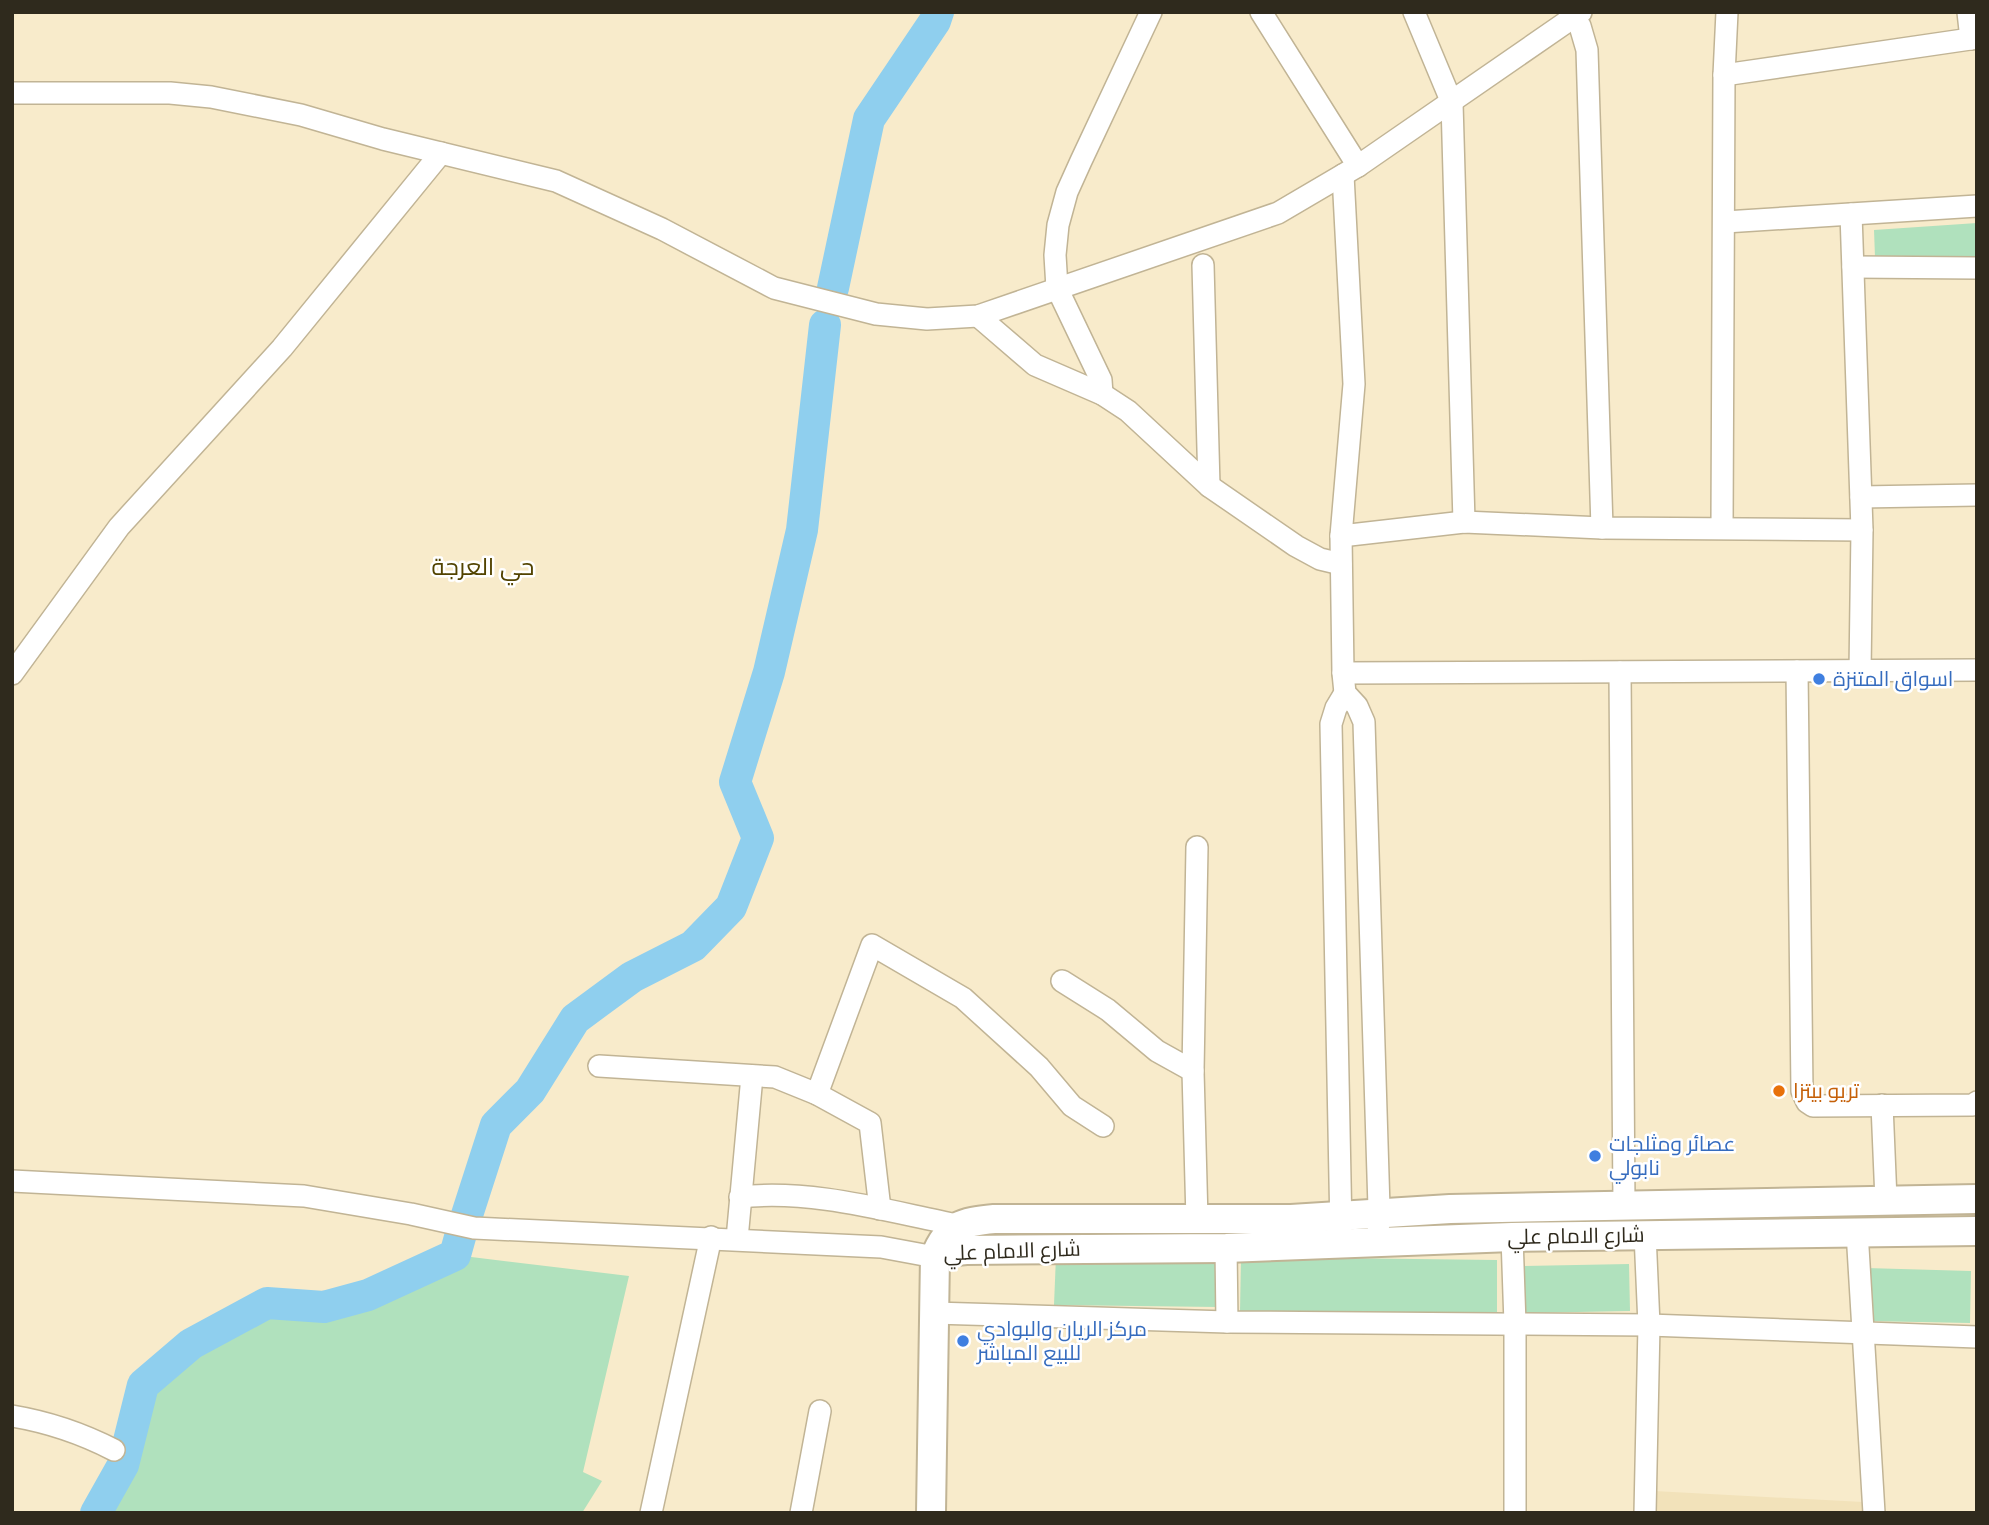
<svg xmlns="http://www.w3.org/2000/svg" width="1989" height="1525" font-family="'IBM Plex Sans',Cairo,sans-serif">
  <rect width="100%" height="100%" fill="#f8ebcb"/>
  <polygon fill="#f2e2ba" points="1654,1491 1863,1502 1864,1513 1655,1513"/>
  <g fill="#b0e1bd">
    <polygon points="1977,223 1977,257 1875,257 1874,230"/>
    <polygon points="455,1255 629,1276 583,1472 602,1481 582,1513 96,1513 123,1465 143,1385 191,1344 267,1303 324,1307 368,1295"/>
    <polygon points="1056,1256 1216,1259 1217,1307 1054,1305"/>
    <polygon points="1241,1257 1497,1260 1497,1313 1240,1312"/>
    <polygon points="1629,1264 1630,1311 1525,1313 1523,1266"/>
    <polygon points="1866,1268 1971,1271 1970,1323 1866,1321"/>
  </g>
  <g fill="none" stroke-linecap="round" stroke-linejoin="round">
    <g stroke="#8fcfee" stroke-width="32">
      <polyline points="833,288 869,119 935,21 938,12"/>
      <polyline points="466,1218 496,1125 530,1091 575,1019 632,977 693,946 731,907 758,838 735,782 769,672 802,530 825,325"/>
      <polyline points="96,1513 123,1465 143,1385 191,1344 267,1303 324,1307 368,1295 455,1255 462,1230"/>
    </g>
    <g stroke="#c1b495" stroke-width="24">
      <g id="street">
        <polyline points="1261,12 1358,166"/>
        <polyline points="1414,12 1452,103 1464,522"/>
        <polyline points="1569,12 1580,26 1587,50 1602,528"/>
        <polyline points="1968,12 1971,39"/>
        <polyline points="1724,75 1977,38"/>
        <polyline points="12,93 170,93 211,97 301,115 383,139 556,181 662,229 774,288 876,314 927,319 978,316 1278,213 1358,166 1581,12"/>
        <polyline points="1343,175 1354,384 1341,536 1343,673 1345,693 1357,706 1364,722 1379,1208 1378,1242"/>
        <polyline points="1851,214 1862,530 1860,671"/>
        <polyline points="1725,222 1977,206"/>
        <polyline points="1203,265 1209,486"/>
        <polyline points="1853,267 1977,268"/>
        <polyline points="978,316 1035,365 1102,394 1128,411 1209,486 1296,546 1320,559 1341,564"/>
        <polyline points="1102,394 1101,380 1057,288 1055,255 1058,225 1067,192 1081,161 1151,12"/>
        <polyline points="1861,497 1977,495"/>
        <polyline points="1722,528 1724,75 1727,12"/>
        <polyline points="1341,536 1464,522 1602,528 1862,530"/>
        <polyline points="1797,671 1802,1091 1807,1102 1813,1106 1973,1105 1977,1102"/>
        <polyline points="1620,672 1624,1205"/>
        <polyline points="1343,673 1977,670"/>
        <polyline points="12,674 119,527 282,348 441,153"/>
        <polyline points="1197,847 1193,1071 1197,1220"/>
        <polyline points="1062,981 1108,1010 1157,1051 1193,1071"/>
        <polyline points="599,1066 775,1077 817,1094 870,1123 880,1209"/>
        <polyline points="817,1094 872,945 963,998 1039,1067 1072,1106 1103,1126"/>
        <polyline points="1882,1105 1886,1200"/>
        <polyline points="12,1181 304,1196 411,1214 474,1228 881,1247 935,1257"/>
        <path d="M740,1197C813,1189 886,1211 958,1225"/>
        <polyline points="1341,1230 1331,724 1336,708 1345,693"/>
        <polyline points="1857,1231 1874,1513"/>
        <polyline points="1512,1237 1515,1324 1515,1513"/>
        <polyline points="737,1239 752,1076"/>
        <polyline points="1226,1248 1227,1322"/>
        <polyline points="934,1313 1227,1322 1649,1325 1977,1337"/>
        <path d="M12,1416C48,1422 81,1433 114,1450"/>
        <polyline points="651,1513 711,1237"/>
        <polyline points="801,1513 820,1411"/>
        <polyline points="1645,1513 1649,1325 1645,1234"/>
      </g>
    </g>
    <g stroke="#c1b495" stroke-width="32">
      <g id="secondary">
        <polyline points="935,1257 946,1252 966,1250 1226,1248 1512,1237 1977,1231"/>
        <path d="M931,1513L935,1257C947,1225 962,1222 994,1219H1291L1450,1209L1977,1199"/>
      </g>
    </g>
    <use href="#street" stroke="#fff" stroke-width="21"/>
    <use href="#secondary" stroke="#fff" stroke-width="28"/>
  </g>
  <g fill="#3f7fe0" stroke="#fff" stroke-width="2.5">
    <circle cx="1819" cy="679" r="7"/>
    <circle cx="1595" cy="1156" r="7"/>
    <circle cx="963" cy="1341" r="7"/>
  </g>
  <circle fill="#e8710a" stroke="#fff" stroke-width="2.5" cx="1779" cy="1091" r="7"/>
  <g text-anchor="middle" stroke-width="5" stroke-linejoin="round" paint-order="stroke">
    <g font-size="21" fill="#366cbe" stroke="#fff" text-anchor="start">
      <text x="1833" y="686">اسواق المتنزة</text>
      <text x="1609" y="1151">عصائر ومثلجات<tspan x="1609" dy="24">نابولي</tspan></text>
      <text x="977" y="1336">مركز الريان والبوادي<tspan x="977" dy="24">للبيع المباشر</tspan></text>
    </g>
    <g font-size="21" fill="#c56008" stroke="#fff" text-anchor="start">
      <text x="1793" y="1098">تريو بيتزا</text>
    </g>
    <g font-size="21" fill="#2f2a1d" stroke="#fff">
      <text transform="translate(1576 1236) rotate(-1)" y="7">شارع الامام علي</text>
      <text transform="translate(1012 1251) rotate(-2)" y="7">شارع الامام علي</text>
    </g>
    <g font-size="24" fill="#524300" stroke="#fff">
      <text x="483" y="575">حي العرجة</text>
    </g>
  </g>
  <rect width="1989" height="1525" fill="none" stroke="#2f2a1d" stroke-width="28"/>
</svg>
